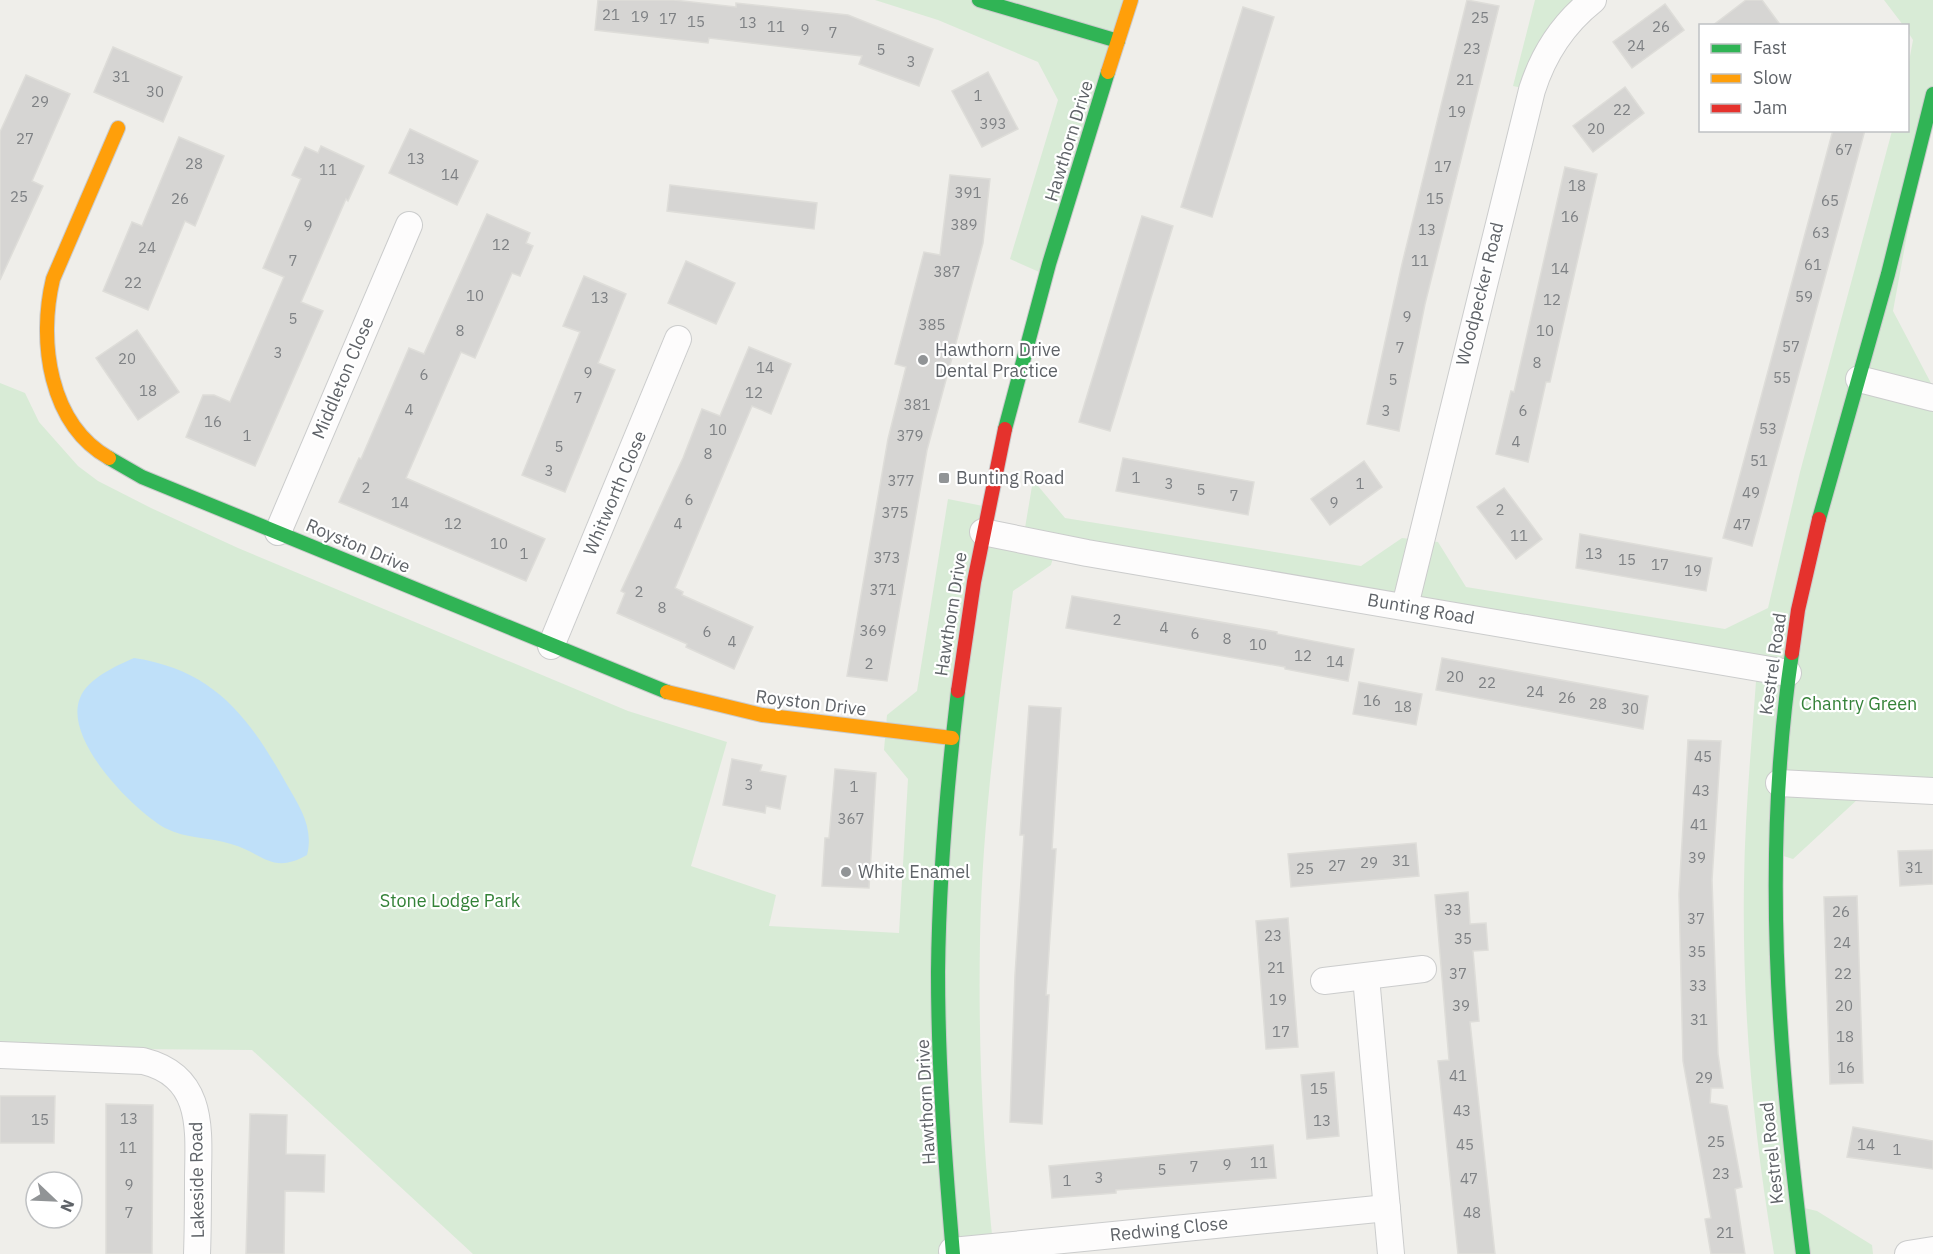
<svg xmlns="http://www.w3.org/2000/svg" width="1933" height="1254" font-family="'IBM Plex Sans',sans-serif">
  <rect width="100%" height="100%" fill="#efeeea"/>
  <g fill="#d8ebd6">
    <polygon points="875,0 1131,0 1046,275 1010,259 1058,100 1038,62 938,20"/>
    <polygon points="1535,0 1584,0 1532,90 1513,86"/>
    <path d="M1884,0H1933V94L1893,311L1933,387V791L1871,787L1793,859L1777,854L1796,1206L1817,1211L1872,1245L1873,1254H1774C1753,1132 1742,1006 1744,882C1745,810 1752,739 1757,668L1056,547L1051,565L1013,591C998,707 982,823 980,940C978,1045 983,1150 994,1254H473L252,1050L0,1048V383L25,393L39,422L78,466L98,481L151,508L238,548L628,711L727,742L691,866L776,895L769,926L899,933L908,779L884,750L887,715L917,691L948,499L988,507L983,532L1023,540L1033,480L1065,518L1361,566L1402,538L1438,542L1466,587L1725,629L1768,608L1800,472L1892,131L1908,130V67L1913,40L1908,32V26L1903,25Z"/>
  </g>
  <path fill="#bfe0f9" d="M134,658C214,670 249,717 286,783C300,807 314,828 307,855C272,875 263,853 231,844C209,837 186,839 165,828C133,810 63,739 80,698C88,678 116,666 134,658Z"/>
  <g fill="#d6d5d3" stroke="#deddd9" stroke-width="1.5">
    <polygon points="598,0 674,0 736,7 736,3 848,15 933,49 919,86 859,64 862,56 709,38 708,43 595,30"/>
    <polygon points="1467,0 1499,6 1425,304 1399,431 1367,424 1402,264"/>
    <polygon points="1746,0 1762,0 1781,26 1712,26"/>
    <polygon points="1665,4 1684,30 1632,68 1613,42"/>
    <polygon points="1243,7 1274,17 1212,217 1181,207"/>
    <polygon points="113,47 182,77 163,122 94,92"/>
    <polygon points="988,72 1018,129 982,147 952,91"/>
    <polygon points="26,75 70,94 32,181 43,186 0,280 0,132"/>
    <polygon points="1625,87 1644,113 1593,152 1573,126"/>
    <polygon points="410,129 478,161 457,205 389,173"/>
    <polygon points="1833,130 1865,130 1752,546 1723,538"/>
    <polygon points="179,137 224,156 195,226 185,221 148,310 103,291 132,222 142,226"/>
    <polygon points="321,146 364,166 348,201 346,199 301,302 323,311 255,466 186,437 203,395 214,395 230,402 284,277 263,268 301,179 292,175 305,147 318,153"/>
    <polygon points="1565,167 1597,174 1550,382 1546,382 1528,462 1496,454 1511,391 1514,392"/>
    <polygon points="950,175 990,179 983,243 927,450 887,681 847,676 888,439 906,367 895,364 924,252 940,255"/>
    <polygon points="670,185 817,203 814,229 667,211"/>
    <polygon points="487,214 530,233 526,243 533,246 520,276 512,273 475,358 461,352 406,478 545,539 526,581 339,502 359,458 361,459 409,348 424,354"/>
    <polygon points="1142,216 1173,226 1110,431 1079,422"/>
    <polygon points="686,261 735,283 716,324 668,303"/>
    <polygon points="584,276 626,294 598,363 615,370 565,492 522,475 580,332 563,326"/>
    <polygon points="137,330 179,392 138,420 96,358"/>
    <polygon points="749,347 791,364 771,414 752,406 675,588 683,592 682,595 753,627 734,669 686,647 687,644 617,613 625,593 621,591 683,458 702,409 720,416"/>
    <polygon points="1123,458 1254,482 1248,515 1116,491"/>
    <polygon points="1364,461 1382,487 1330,525 1311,499"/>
    <polygon points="1504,488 1542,539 1516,559 1477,507"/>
    <polygon points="1580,534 1712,558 1706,591 1576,568"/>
    <polygon points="1072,596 1277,632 1277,634 1354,649 1348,681 1285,669 1285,667 1066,628"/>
    <polygon points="1442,658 1648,696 1643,729 1436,690"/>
    <polygon points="1359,682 1422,694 1416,725 1353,714"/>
    <polygon points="1029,706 1061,708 1052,849 1056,849 1046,995 1049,995 1042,1124 1010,1122 1015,975 1024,835 1020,835"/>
    <polygon points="1688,740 1721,741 1712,880 1718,1054 1723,1088 1711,1088 1710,1103 1727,1106 1742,1187 1735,1189 1745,1254 1711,1254 1705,1219 1711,1218 1683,1061 1679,894"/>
    <polygon points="732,759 762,765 760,771 786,776 780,809 766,806 765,813 723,805"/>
    <polygon points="835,769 876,773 869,888 822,886 825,838 829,838"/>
    <polygon points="1416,843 1419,876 1291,887 1288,854"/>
    <polygon points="1933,850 1933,884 1900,886 1898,851"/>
    <polygon points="1468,892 1470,924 1486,923 1488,950 1473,951 1479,1021 1470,1022 1495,1254 1458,1254 1438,1061 1449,1060 1435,895"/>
    <polygon points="1857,896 1863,1083 1830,1084 1824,897"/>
    <polygon points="1288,918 1298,1047 1266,1049 1256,921"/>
    <polygon points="1334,1072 1339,1136 1307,1139 1301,1075"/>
    <polygon points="0,1096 55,1096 54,1143 0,1143"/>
    <polygon points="106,1104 153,1105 152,1254 106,1254"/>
    <polygon points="250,1114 287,1115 286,1154 325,1155 324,1192 285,1191 284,1254 246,1254"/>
    <polygon points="1853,1127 1933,1141 1933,1169 1847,1157"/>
    <polygon points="1273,1145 1276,1178 1116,1190 1116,1193 1052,1198 1049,1166"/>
  </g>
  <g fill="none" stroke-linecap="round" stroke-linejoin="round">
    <g stroke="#cbcccc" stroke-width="28">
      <g id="street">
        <polyline points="1859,379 1933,398"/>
        <polyline points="278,532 409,225"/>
        <polyline points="983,532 1087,553 1788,673"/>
        <path d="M1405,606L1532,90C1543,55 1564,23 1593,0"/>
        <polyline points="551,646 678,339"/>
        <polyline points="1779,783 1933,791"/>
        <polyline points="1366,977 1391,1254"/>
        <polyline points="1324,981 1423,969"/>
        <path d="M0,1055L143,1061C203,1076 199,1126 198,1176C198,1202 198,1228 197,1254"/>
        <polyline points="952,1251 1387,1208"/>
        <polyline points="1908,1254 1933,1250"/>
      </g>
    </g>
    <g stroke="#cacacb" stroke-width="16">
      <g id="fast">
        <polyline points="979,0 1118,41"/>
        <polyline points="1005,429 1049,264 1108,72"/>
        <polyline points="109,458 142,477 667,692"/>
        <polyline points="1819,519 1888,274 1933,94"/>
        <path d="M1792,653C1762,853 1778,1054 1803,1254"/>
        <path d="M953,1254C945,1160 938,1066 938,972C939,878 947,784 958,691"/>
      </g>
    </g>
    <g stroke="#cacacb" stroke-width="16">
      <g id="slow">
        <polyline points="1108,72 1131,0"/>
        <path d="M109,458C49,424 38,341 53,279L118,128"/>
        <polyline points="667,692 762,715 952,738"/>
      </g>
    </g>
    <g stroke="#cacacb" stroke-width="16">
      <g id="jam">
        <polyline points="1792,653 1798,610 1819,519"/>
        <polyline points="958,691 974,582 1005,429"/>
      </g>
    </g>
    <use href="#street" stroke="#fdfcfc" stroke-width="26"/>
    <use href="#fast" stroke="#30b455" stroke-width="14"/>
    <use href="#slow" stroke="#ff9f0a" stroke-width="14"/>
    <use href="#jam" stroke="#e5322d" stroke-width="14"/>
  </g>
  <g fill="#919496" stroke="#fff" stroke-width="2">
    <circle cx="923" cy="360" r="6"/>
    <rect x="938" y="472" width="12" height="12" rx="3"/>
    <circle cx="846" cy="872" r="6"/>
  </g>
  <g text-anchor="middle" stroke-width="4.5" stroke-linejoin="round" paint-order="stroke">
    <g font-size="15" fill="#7e8184">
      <text x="611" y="20">21</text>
      <text x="640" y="22">19</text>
      <text x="1480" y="23">25</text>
      <text x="668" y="24">17</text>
      <text x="696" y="27">15</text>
      <text x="748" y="28">13</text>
      <text x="776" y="32">11</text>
      <text x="1661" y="32">26</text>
      <text x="805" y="35">9</text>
      <text x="833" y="38">7</text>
      <text x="1636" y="51">24</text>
      <text x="1472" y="54">23</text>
      <text x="881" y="55">5</text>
      <text x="911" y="67">3</text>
      <text x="121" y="82">31</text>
      <text x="1465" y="85">21</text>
      <text x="155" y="97">30</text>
      <text x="978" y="101">1</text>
      <text x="40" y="107">29</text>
      <text x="1622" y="115">22</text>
      <text x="1457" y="117">19</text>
      <text x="993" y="129">393</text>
      <text x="1596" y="134">20</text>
      <text x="25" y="144">27</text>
      <text x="1844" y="155">67</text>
      <text x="416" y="164">13</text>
      <text x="194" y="169">28</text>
      <text x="1443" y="172">17</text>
      <text x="328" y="175">11</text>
      <text x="450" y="180">14</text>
      <text x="1577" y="191">18</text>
      <text x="968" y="198">391</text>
      <text x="19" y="202">25</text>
      <text x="180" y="204">26</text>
      <text x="1435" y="204">15</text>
      <text x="1830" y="206">65</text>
      <text x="1570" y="222">16</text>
      <text x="964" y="230">389</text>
      <text x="308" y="231">9</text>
      <text x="1427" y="235">13</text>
      <text x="1821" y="238">63</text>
      <text x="501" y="250">12</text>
      <text x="147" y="253">24</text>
      <text x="293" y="266">7</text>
      <text x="1420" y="266">11</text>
      <text x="1813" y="270">61</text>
      <text x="1560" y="274">14</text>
      <text x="947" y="277">387</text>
      <text x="133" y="288">22</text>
      <text x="475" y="301">10</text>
      <text x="1804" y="302">59</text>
      <text x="600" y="303">13</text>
      <text x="1552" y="305">12</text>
      <text x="1407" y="322">9</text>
      <text x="293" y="324">5</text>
      <text x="932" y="330">385</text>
      <text x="460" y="336">8</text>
      <text x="1545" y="336">10</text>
      <text x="1791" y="352">57</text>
      <text x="1400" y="353">7</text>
      <text x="278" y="358">3</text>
      <text x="127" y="364">20</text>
      <text x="1537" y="368">8</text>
      <text x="765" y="373">14</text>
      <text x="588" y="378">9</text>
      <text x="424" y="380">6</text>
      <text x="1782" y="383">55</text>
      <text x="1393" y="385">5</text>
      <text x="148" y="396">18</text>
      <text x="754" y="398">12</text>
      <text x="578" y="403">7</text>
      <text x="917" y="410">381</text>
      <text x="409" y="415">4</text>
      <text x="1386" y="416">3</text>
      <text x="1523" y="416">6</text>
      <text x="213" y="427">16</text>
      <text x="1768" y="434">53</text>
      <text x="718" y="435">10</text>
      <text x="247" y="441">1</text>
      <text x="910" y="441">379</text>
      <text x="1516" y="447">4</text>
      <text x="559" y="452">5</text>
      <text x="708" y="459">8</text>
      <text x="1759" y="466">51</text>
      <text x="549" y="476">3</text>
      <text x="1136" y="483">1</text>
      <text x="901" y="486">377</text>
      <text x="1169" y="489">3</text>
      <text x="1360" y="489">1</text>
      <text x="366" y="493">2</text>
      <text x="1201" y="495">5</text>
      <text x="1751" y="498">49</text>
      <text x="1234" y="501">7</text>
      <text x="689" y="505">6</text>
      <text x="400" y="508">14</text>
      <text x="1334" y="508">9</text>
      <text x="1500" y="515">2</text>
      <text x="895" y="518">375</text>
      <text x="453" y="529">12</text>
      <text x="678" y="529">4</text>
      <text x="1742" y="530">47</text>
      <text x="1519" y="541">11</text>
      <text x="499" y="549">10</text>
      <text x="524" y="559">1</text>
      <text x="1594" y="559">13</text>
      <text x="887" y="563">373</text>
      <text x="1627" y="565">15</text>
      <text x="1660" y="570">17</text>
      <text x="1693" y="576">19</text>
      <text x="883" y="595">371</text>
      <text x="639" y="597">2</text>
      <text x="662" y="613">8</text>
      <text x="1117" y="625">2</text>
      <text x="1164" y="633">4</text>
      <text x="873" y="636">369</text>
      <text x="707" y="637">6</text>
      <text x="1195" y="639">6</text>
      <text x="1227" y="644">8</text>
      <text x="732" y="647">4</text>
      <text x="1258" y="650">10</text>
      <text x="1303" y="661">12</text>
      <text x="1335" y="667">14</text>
      <text x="869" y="669">2</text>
      <text x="1455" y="682">20</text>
      <text x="1487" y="688">22</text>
      <text x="1535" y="697">24</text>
      <text x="1567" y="703">26</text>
      <text x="1372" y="706">16</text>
      <text x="1598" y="709">28</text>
      <text x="1403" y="712">18</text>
      <text x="1630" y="714">30</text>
      <text x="1703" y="762">45</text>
      <text x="749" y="790">3</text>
      <text x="854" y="792">1</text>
      <text x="1701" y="796">43</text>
      <text x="851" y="824">367</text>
      <text x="1699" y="830">41</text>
      <text x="1697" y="863">39</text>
      <text x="1401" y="866">31</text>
      <text x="1369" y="868">29</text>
      <text x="1337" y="871">27</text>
      <text x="1914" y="873">31</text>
      <text x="1305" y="874">25</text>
      <text x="1453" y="915">33</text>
      <text x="1841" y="917">26</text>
      <text x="1696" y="924">37</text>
      <text x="1273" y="941">23</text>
      <text x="1463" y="944">35</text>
      <text x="1842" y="948">24</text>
      <text x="1697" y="957">35</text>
      <text x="1276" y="973">21</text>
      <text x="1458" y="979">37</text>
      <text x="1843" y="979">22</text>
      <text x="1698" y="991">33</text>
      <text x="1278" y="1005">19</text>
      <text x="1461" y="1011">39</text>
      <text x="1844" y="1011">20</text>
      <text x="1699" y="1025">31</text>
      <text x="1281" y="1037">17</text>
      <text x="1845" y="1042">18</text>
      <text x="1846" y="1073">16</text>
      <text x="1458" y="1081">41</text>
      <text x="1704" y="1083">29</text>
      <text x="1319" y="1094">15</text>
      <text x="1462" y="1116">43</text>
      <text x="129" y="1124">13</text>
      <text x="40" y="1125">15</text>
      <text x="1322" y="1126">13</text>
      <text x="1716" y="1147">25</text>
      <text x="1465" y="1150">45</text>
      <text x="1866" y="1150">14</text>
      <text x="128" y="1153">11</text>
      <text x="1897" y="1155">1</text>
      <text x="1259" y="1168">11</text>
      <text x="1227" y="1170">9</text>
      <text x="1194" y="1172">7</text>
      <text x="1162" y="1175">5</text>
      <text x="1721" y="1179">23</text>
      <text x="1099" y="1183">3</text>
      <text x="1469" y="1184">47</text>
      <text x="1067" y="1186">1</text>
      <text x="129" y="1190">9</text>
      <text x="129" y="1218">7</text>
      <text x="1472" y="1218">48</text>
      <text x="1725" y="1238">21</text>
    </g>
    <g font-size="18" fill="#5f6368" stroke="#fff">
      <text transform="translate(1069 141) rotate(-73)" y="6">Hawthorn Drive</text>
      <text transform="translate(1480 294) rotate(-76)" y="6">Woodpecker Road</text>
      <text transform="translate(343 378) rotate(-67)" y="6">Middleton Close</text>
      <text transform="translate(615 493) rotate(-67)" y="6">Whitworth Close</text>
      <text transform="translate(358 546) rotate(23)" y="6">Royston Drive</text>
      <text transform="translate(1421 609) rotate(10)" y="6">Bunting Road</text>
      <text transform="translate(951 614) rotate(-81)" y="6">Hawthorn Drive</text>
      <text transform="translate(1773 664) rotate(-82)" y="6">Kestrel Road</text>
      <text transform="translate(811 703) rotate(7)" y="6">Royston Drive</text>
      <text transform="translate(926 1102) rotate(-93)" y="6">Hawthorn Drive</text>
      <text transform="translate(1772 1153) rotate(-96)" y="6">Kestrel Road</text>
      <text transform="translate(197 1180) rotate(-91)" y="6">Lakeside Road</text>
      <text transform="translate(1169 1229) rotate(-6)" y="6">Redwing Close</text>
    </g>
    <g font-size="18" fill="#5f6368" stroke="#fff" text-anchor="start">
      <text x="935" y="356">Hawthorn Drive<tspan x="935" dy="21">Dental Practice</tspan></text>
      <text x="956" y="484">Bunting Road</text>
      <text x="858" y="878">White Enamel</text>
    </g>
    <g font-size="18" fill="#348238" stroke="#fff">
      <text x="1859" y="710">Chantry Green</text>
      <text x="450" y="907">Stone Lodge Park</text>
    </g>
  </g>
  <rect x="1699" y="24" width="210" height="108" fill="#ffffff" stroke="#bfc1c3" stroke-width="1.5"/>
  <rect x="1711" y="44" width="30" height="9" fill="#30b455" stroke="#bfc1c3" stroke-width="1.5"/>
  <text x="1753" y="54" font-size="18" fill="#5f6368">Fast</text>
  <rect x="1711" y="74" width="30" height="9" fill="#ff9f0a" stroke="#bfc1c3" stroke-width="1.5"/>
  <text x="1753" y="84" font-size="18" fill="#5f6368">Slow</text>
  <rect x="1711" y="104" width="30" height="9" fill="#e5322d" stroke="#bfc1c3" stroke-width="1.5"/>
  <text x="1753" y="114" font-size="18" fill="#5f6368">Jam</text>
  <g transform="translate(54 1200) rotate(113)"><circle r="28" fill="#ffffff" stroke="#bfc1c3" stroke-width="1.5"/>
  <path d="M0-4.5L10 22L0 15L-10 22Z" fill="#919496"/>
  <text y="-9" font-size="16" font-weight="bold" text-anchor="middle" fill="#5f6368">N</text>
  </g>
</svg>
